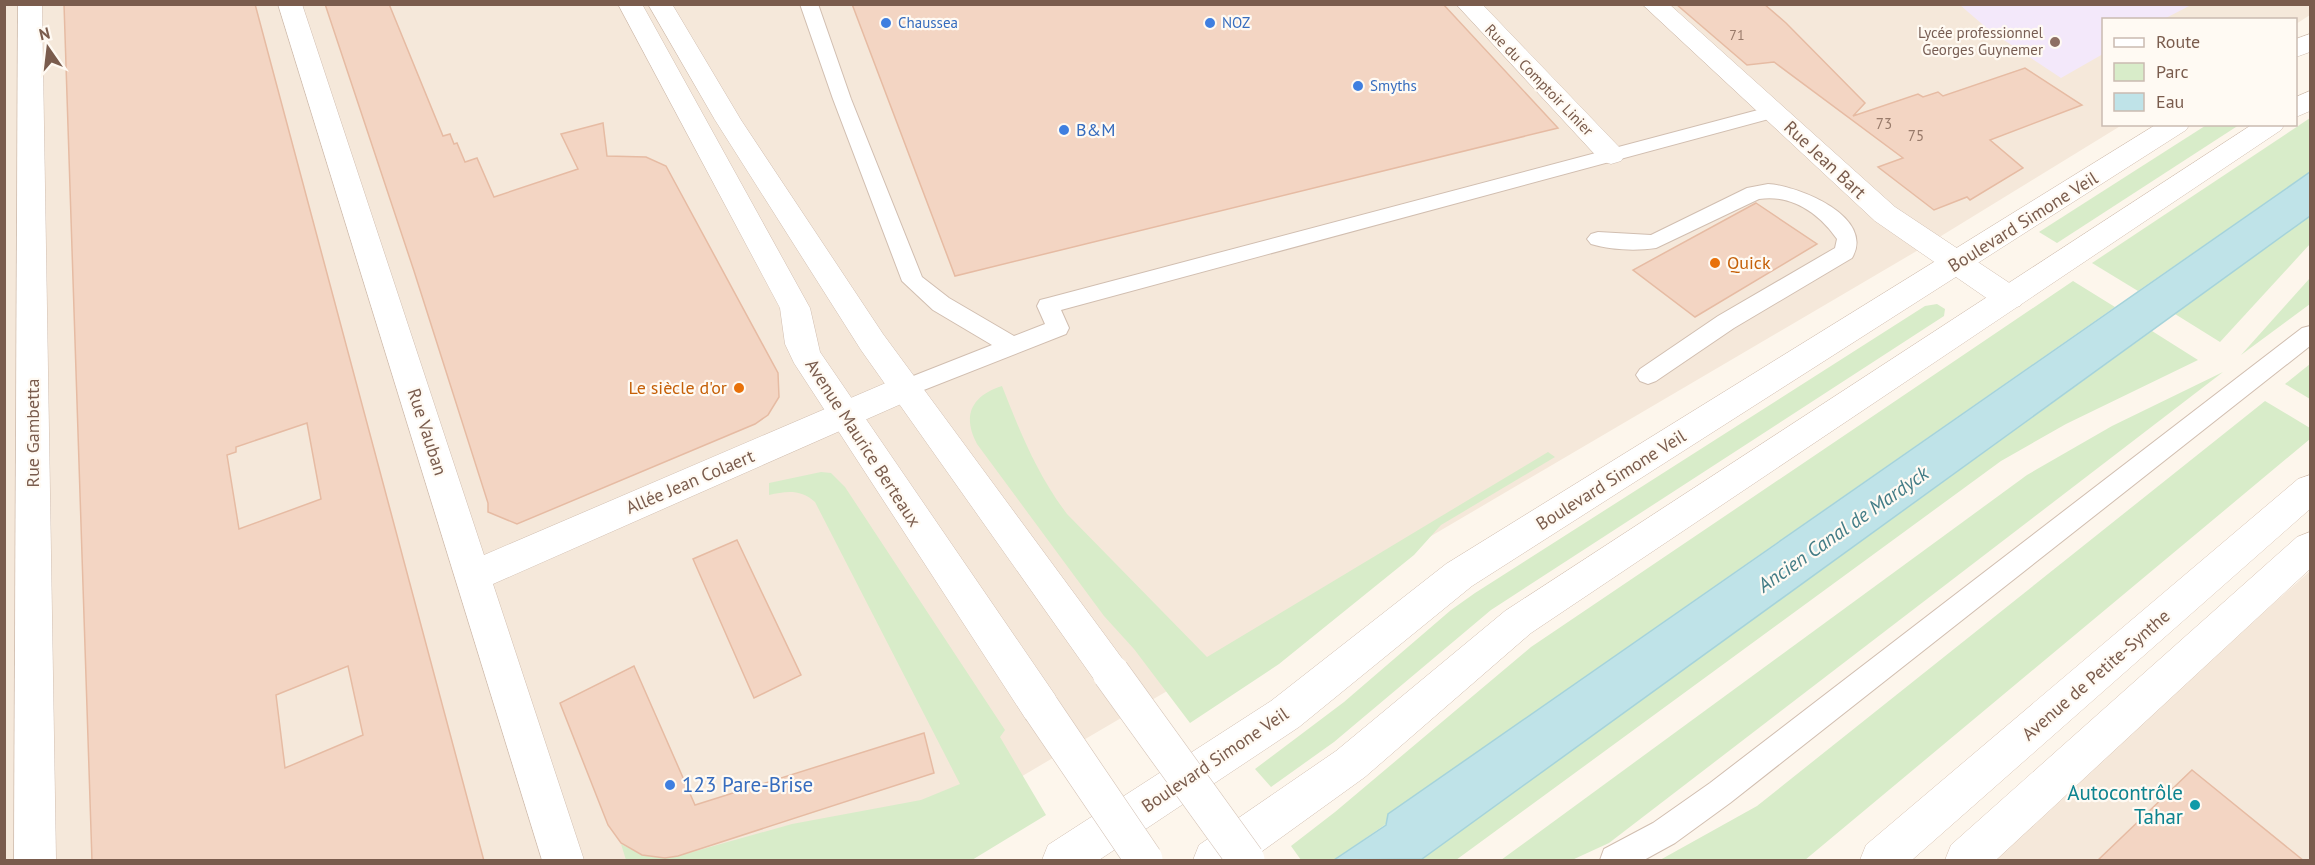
<svg xmlns="http://www.w3.org/2000/svg" width="2315" height="865" font-family="'PT Sans',sans-serif">
  <rect width="100%" height="100%" fill="#fdf6ec"/>
  <g fill="#f5e8da">
    <polygon points="5,5 2310,5 2310,15 2296,24 2296,20 2104,20 2104,124 2122,125 1915,252 966,809 898,860 5,860"/>
    <polygon points="2310,571 2310,860 1986,860"/>
  </g>
  <polygon fill="#f3e8fa" points="1960,5 2191,5 2164,19 2104,20 2103,54 2061,78 1989,30"/>
  <g fill="#d8ecc9">
    <polygon points="2310,118 2310,172 2138,291 2092,263"/>
    <polygon points="2208,124 2239,125 2057,243 2039,232"/>
    <polygon points="2310,216 2310,244 2220,342 2175,314"/>
    <polygon points="2310,278 2310,304 2241,355"/>
    <polygon points="2073,281 2115,307 1388,814 1386,824 1334,860 1301,860 1291,846 1335,812 1531,647"/>
    <polygon points="1937,304 1945,309 1944,316 1491,610 1334,742 1271,787 1255,769 1344,702 1451,610 1475,593 1925,306"/>
    <polygon points="2152,331 2198,360 2066,424 2001,461 1456,860 1406,860 1422,859"/>
    <polygon points="2310,364 2310,399 2285,384"/>
    <polygon points="2223,372 1609,843 1572,860 1501,860 2027,475 2112,426"/>
    <path d="M1002,386C1020,432 1037,474 1067,514L1207,657L1548,452L1555,457L1441,525L1414,555L1279,664L1190,723L1134,649L1104,616L977,444C962,416 971,396 1002,386Z"/>
    <polygon points="2265,401 2310,428 2310,439 1805,860 1660,860 1757,806"/>
    <path d="M821,472L831,473L845,487L1005,730L1000,737L1046,815L972,860H626L621,844C640,855 656,859 678,856L792,824L921,800L960,784L815,502C801,489 786,491 769,495V483Z"/>
  </g>
  <polygon fill="#bfe3e8" stroke="#a5d3da" stroke-width="1.5" points="2310,172 2310,216 1422,859 1334,860 1386,825 1388,814"/>
  <g fill="#f3d5c3" stroke="#e6bba3" stroke-width="1.5" fill-rule="evenodd">
    <path d="M64,4H255L484,861H92ZM307,423L321,499L239,529L227,455L236,452V447ZM348,666L363,735L285,768L276,695Z"/>
    <polygon points="325,4 389,4 443,136 450,134 454,144 457,143 465,162 477,158 494,197 578,169 561,134 603,123 607,156 646,157 666,166 778,373 779,397 768,415 755,424 517,524 488,512 488,503 414,271"/>
    <polygon points="852,4 1443,4 1558,128 955,276"/>
    <polygon points="1676,4 1764,4 1786,23 1865,103 1853,116 1918,94 1923,97 1938,92 1943,96 2025,68 2082,105 1990,140 2023,168 1970,200 1967,197 1934,210 1878,167 1903,158 1774,62 1747,65"/>
    <polygon points="1756,203 1817,244 1695,317 1633,270"/>
    <polygon points="737,540 801,675 754,698 693,559"/>
    <polygon points="634,666 695,805 924,733 934,773 678,856 665,858 642,855 621,843 608,825 560,703"/>
    <polygon points="2192,770 2304,861 2097,861"/>
  </g>
  <g fill="none" stroke-linecap="round" stroke-linejoin="round">
    <g stroke="#d1beb0" stroke-width="2">
      <g id="service">
        <polygon points="800,4 818,4 851,99 922,277 949,298 1014,336 1045,324 1037,306 1040,300 1048,298 1773,106 1783,112 1780,116 1061,310 1069,328 1066,334 906,397 898,394 894,388 898,382 992,345 933,310 902,281 833,99"/>
        <path d="M1768,184C1799,186 1876,217 1852,258L1734,328L1656,381L1648,384L1640,381L1636,375L1640,369L1718,316L1835,248L1837,239C1819,213 1791,194 1759,199L1656,248C1636,251 1611,250 1591,244L1587,239L1591,234L1598,232L1651,235L1747,188Z"/>
        <polygon points="2310,326 2310,346 1730,803 1675,843 1644,860 1600,860 1604,849 1653,823 1710,783 2302,328"/>
      </g>
    </g>
    <g stroke="#d1beb0" stroke-width="1">
      <g id="minor">
        <polygon points="18,4 42,4 56,860 14,860"/>
        <polygon points="278,4 302,4 484,555 895,379 906,376 917,379 922,388 917,397 493,584 584,860 542,860"/>
        <polygon points="1456,4 1482,4 1621,149 1625,155 1621,161 1611,164 1601,161"/>
        <polygon points="1642,4 1669,4 1895,207 2020,290 2024,298 2020,306 2009,309 1998,306 1875,221"/>
      </g>
    </g>
    <g stroke="#d1beb0" stroke-width="1">
      <g id="tertiary">
        <polygon points="618,4 642,4 810,308 820,352 1055,695 1060,708 1055,721 1041,726 1027,721 794,363 785,344 780,308"/>
        <polygon points="648,4 672,4 741,120 883,334 1124,661 1130,673 1124,685 1111,690 1098,685 861,350 715,120"/>
        <polygon points="2310,34 2310,52 2296,57 2296,39"/>
        <polygon points="2310,91 2310,111 2296,117 2296,97"/>
        <polygon points="2157,124 2190,124 2186,130 1472,586 1299,727 1099,860 1042,860 1048,845 1271,701 1446,564"/>
        <polygon points="2253,124 2285,124 2281,130 1531,633 1365,777 1250,860 1193,860 1199,845 1336,751 1505,611"/>
      </g>
    </g>
    <g stroke="#d6c0b0" stroke-width="1">
      <g id="secondary">
        <polygon points="2310,475 2310,509 1912,860 1860,860 1866,845 2298,479"/>
        <polygon points="2310,532 2310,569 1996,860 1945,860 1951,845 2297,537"/>
      </g>
    </g>
    <use href="#service" fill="#fff" fill-rule="evenodd"/>
    <use href="#minor" fill="#fff" fill-rule="evenodd"/>
    <use href="#tertiary" fill="#fff" fill-rule="evenodd"/>
    <use href="#secondary" fill="#fff" fill-rule="evenodd"/>
    <g stroke="#d1beb0" stroke-width="38" stroke-linecap="butt">
      <g id="tertiary-bridge">
        <polyline points="1111,673 1246,860"/>
        <polyline points="1041,708 1144,860"/>
      </g>
    </g>
    <use href="#tertiary-bridge" stroke="#fff" stroke-width="37"/>
  </g>
  <g fill="#3f7fe0" stroke="#fffaf3" stroke-width="2">
    <circle cx="886" cy="23" r="6"/>
    <circle cx="1210" cy="23" r="6"/>
    <circle cx="1358" cy="86" r="6"/>
    <circle cx="1064" cy="130" r="6"/>
    <circle cx="670" cy="785" r="6"/>
  </g>
  <circle fill="#8d6e63" stroke="#fffaf3" stroke-width="2" cx="2055" cy="42" r="6"/>
  <g fill="#e8710a" stroke="#fffaf3" stroke-width="2">
    <circle cx="1715" cy="263" r="6"/>
    <circle cx="739" cy="388" r="6"/>
  </g>
  <circle fill="#0f9aa8" stroke="#fffaf3" stroke-width="2" cx="2195" cy="805" r="6"/>
  <g text-anchor="middle" stroke-width="4.5" stroke-linejoin="round" paint-order="stroke">
    <g font-size="14" fill="#987a6a">
      <text x="1737" y="40">71</text>
    </g>
    <g font-size="15" fill="#366cbe" stroke="#fffaf3" text-anchor="start">
      <text x="898" y="28">Chaussea</text>
      <text x="1222" y="28">NOZ</text>
      <text x="1370" y="91">Smyths</text>
    </g>
    <g font-size="15" fill="#785e54" stroke="#fffaf3" text-anchor="end">
      <text x="2043" y="38">Lycée professionnel<tspan x="2043" dy="17">Georges Guynemer</tspan></text>
    </g>
    <g font-size="15" fill="#7a5c4d" stroke="#fffaf3">
      <text transform="translate(1539 80) rotate(46)" y="5">Rue du Comptoir Linier</text>
    </g>
    <g font-size="15" fill="#987a6a">
      <text x="1884" y="129">73</text>
      <text x="1916" y="141">75</text>
    </g>
    <g font-size="18" fill="#366cbe" stroke="#fffaf3" text-anchor="start">
      <text x="1076" y="136">B&amp;M</text>
    </g>
    <g font-size="18" fill="#7a5c4d" stroke="#fffaf3">
      <text transform="translate(1825 160) rotate(43)" y="6">Rue Jean Bart</text>
      <text transform="translate(2023 222) rotate(-32)" y="6">Boulevard Simone Veil</text>
      <text transform="translate(427 432) rotate(72)" y="6">Rue Vauban</text>
      <text transform="translate(33 433) rotate(-90)" y="6">Rue Gambetta</text>
      <text transform="translate(863 443) rotate(57)" y="6">Avenue Maurice Berteaux</text>
      <text transform="translate(1611 480) rotate(-32)" y="6">Boulevard Simone Veil</text>
      <text transform="translate(690 482) rotate(-23)" y="6">Allée Jean Colaert</text>
      <text transform="translate(2096 675) rotate(-41)" y="6">Avenue de Petite-Synthe</text>
      <text transform="translate(1215 760) rotate(-34)" y="6">Boulevard Simone Veil</text>
    </g>
    <g font-size="18" fill="#c56008" stroke="#fffaf3" text-anchor="start">
      <text x="1727" y="269">Quick</text>
      <text x="727" y="394" text-anchor="end">Le siècle d'or</text>
    </g>
    <g font-size="20" font-style="italic" fill="#437c86" stroke="#fffaf3">
      <text transform="translate(1843 529) rotate(-35)" y="7">Ancien Canal de Mardyck</text>
    </g>
    <g font-size="21" fill="#366cbe" stroke="#fffaf3" text-anchor="start">
      <text x="682" y="792">123 Pare-Brise</text>
    </g>
    <g font-size="21" fill="#0d838f" stroke="#fffaf3" text-anchor="end">
      <text x="2183" y="800">Autocontrôle<tspan x="2183" dy="24">Tahar</tspan></text>
    </g>
  </g>
  <rect width="2315" height="865" fill="none" stroke="#7a5c4d" stroke-width="12"/>
  <rect x="2102" y="18" width="195" height="108" fill="#fffaf3" stroke="#cabbb1" stroke-width="1.5"/>
  <rect x="2114" y="38" width="30" height="9" fill="#ffffff" stroke="#cabbb1" stroke-width="1.5"/>
  <text x="2156" y="48" font-size="18" fill="#7a5c4d">Route</text>
  <rect x="2114" y="63" width="30" height="18" fill="#d8ecc9" stroke="#cabbb1" stroke-width="1.5"/>
  <text x="2156" y="78" font-size="18" fill="#7a5c4d">Parc</text>
  <rect x="2114" y="93" width="30" height="18" fill="#bfe3e8" stroke="#cabbb1" stroke-width="1.5"/>
  <text x="2156" y="108" font-size="18" fill="#7a5c4d">Eau</text>
  <g transform="translate(48 48) rotate(346)" stroke="#fffaf3" stroke-width="4.5" paint-order="stroke">
  <path d="M0-4.5L10 22L0 15L-10 22Z" fill="#7a5c4d"/>
  <text y="-9" font-size="16" font-weight="bold" text-anchor="middle" fill="#7a5c4d">N</text>
  </g>
</svg>
